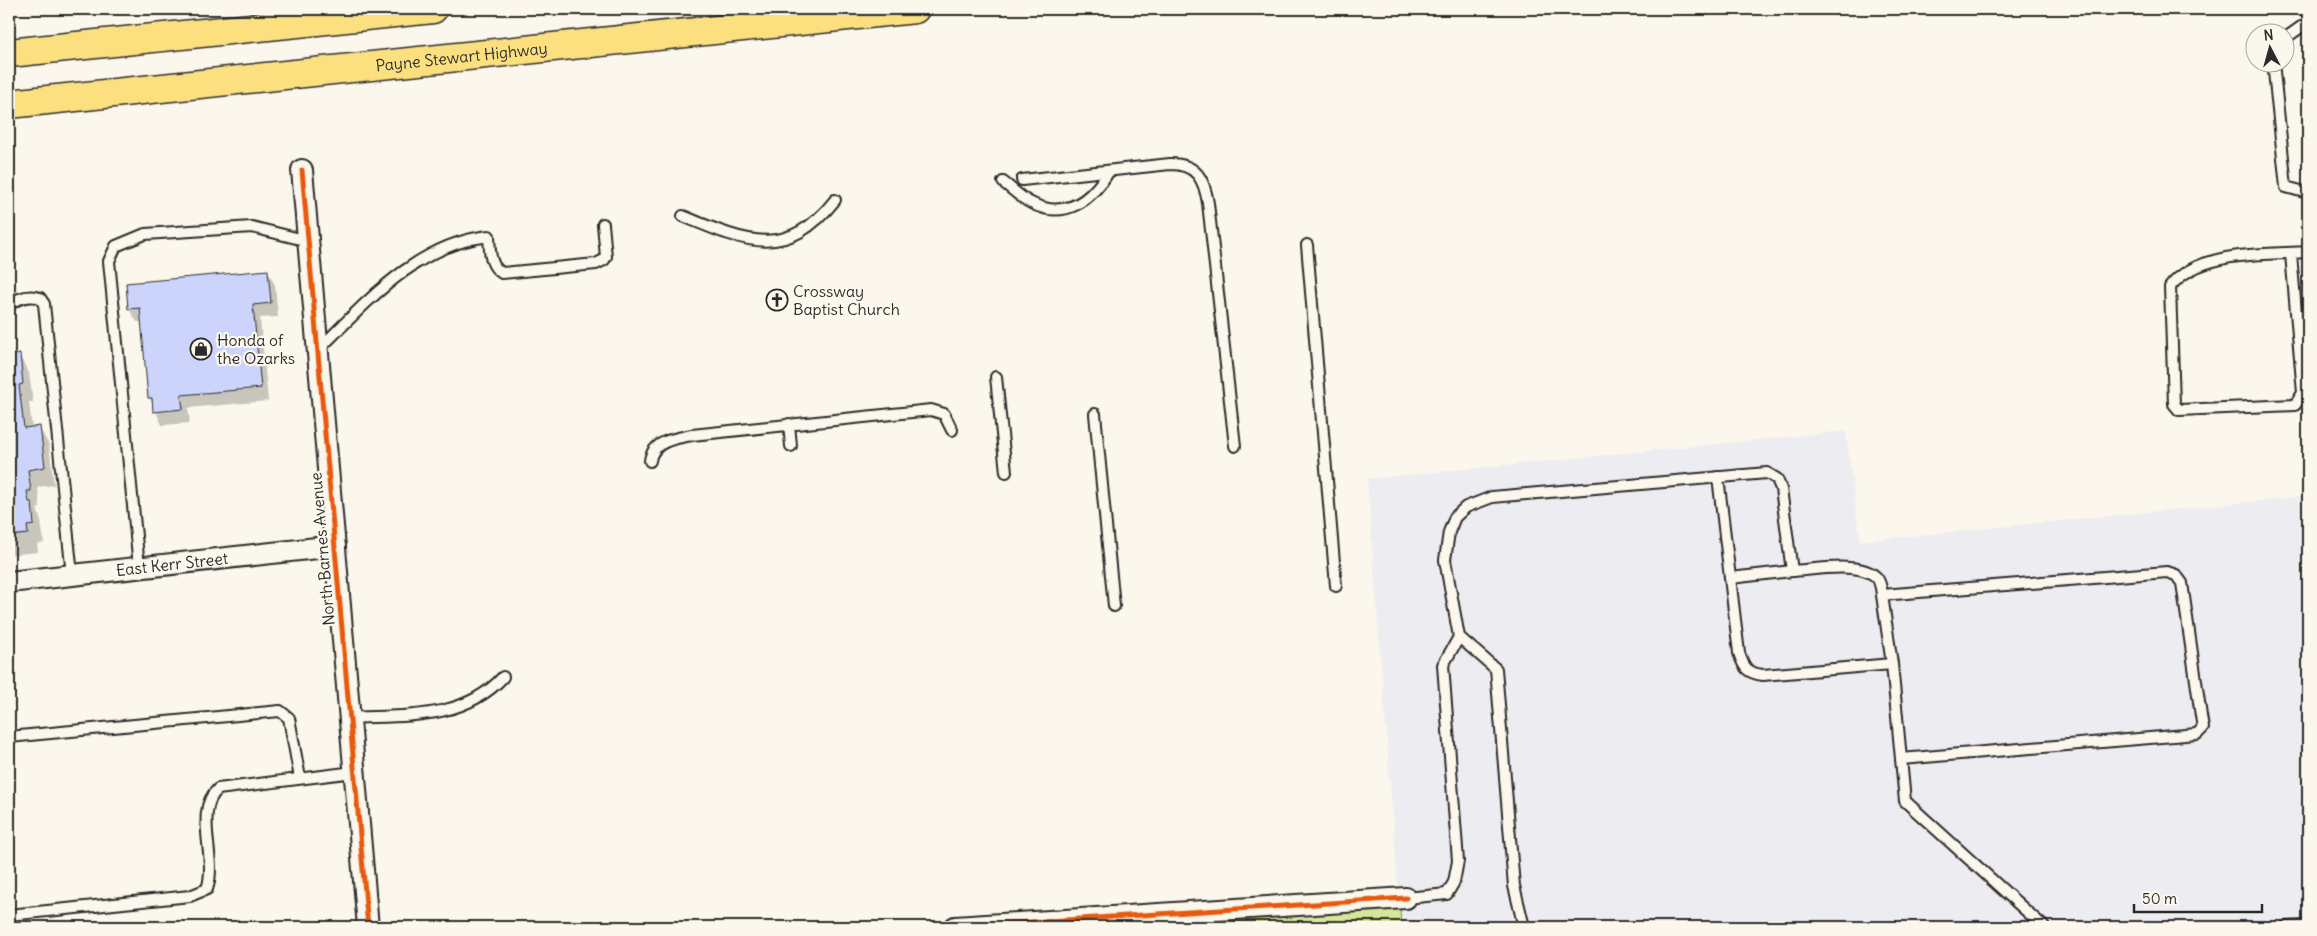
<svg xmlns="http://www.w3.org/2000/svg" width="2317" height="936" font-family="Delius,sans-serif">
  <rect width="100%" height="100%" fill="#fbf7ec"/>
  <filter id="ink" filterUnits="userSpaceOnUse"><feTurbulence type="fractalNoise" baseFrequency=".02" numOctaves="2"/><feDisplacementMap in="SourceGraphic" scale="10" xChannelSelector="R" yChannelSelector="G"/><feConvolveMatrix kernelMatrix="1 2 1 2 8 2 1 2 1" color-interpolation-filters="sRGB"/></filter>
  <g filter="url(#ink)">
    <polygon fill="#edecf1" points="1846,431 1860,541 2308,496 2308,927 1401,927 1367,479"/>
    <polygon fill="#d8e699" stroke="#828862" points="1400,908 1401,927 1103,927"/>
    <g fill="#0003">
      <polygon points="268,272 275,285 278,317 260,318 268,401 188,408 190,423 162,425 150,398 143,322 137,322 129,309"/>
      <polygon points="9,347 16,356 19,355 29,373 33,402 29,402 32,428 39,427 49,445 54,485 38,487 40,508 37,509 41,521 44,543 37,544 38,552 9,555"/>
    </g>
    <g fill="#ccd4fc" stroke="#2b2b2b">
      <polygon points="268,270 271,303 253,305 261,388 181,395 183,409 153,412 152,398 148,398 140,308 128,309 126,283"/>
      <polygon points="9,346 11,346 12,355 20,354 23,384 19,385 24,428 40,426 45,467 28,470 31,491 27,491 29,502 32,502 34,525 27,526 28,534 9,536"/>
    </g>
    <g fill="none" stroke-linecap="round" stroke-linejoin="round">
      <g stroke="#2b2b2b" stroke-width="14">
        <g id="lane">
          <polyline points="2284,39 2301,27 2308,26"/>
          <polyline points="2273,62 2286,187 2308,193"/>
          <path d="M1022,180L1170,164C1197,164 1204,179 1208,203L1235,446"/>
          <path d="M1003,182C1012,189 1021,198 1031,203C1066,221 1092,199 1109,171"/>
          <path d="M683,216C745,242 787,261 835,200"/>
          <polyline points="1307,245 1336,586"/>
          <path d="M2291,254L2303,393L2295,405L2179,410L2174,404L2170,287C2198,250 2266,255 2308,252"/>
          <path d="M9,305C18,298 28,294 40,298L44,304L72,575"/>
          <path d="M318,350C367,302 417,244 489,236C490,250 489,266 502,273L596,264L604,260L606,257L603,224"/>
          <polyline points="996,377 1006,472"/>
          <polyline points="1095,414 1114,606"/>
          <polyline points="789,424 791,446"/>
          <path d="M650,461C652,441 676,438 692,435L931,410L944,414L952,430"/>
          <path d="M1718,477L1739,653C1744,668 1747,673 1763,675L1892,664"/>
          <polyline points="139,567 109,261 116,246 145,234 252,227 308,241"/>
          <polyline points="1730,578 1792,571"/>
          <polyline points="1882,595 2167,572 2176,575 2182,583 2201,716 2203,728 2197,734 1901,759"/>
          <path d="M349,718C403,715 463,721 503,677"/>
          <polyline points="9,737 280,711 289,718 300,778"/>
          <polyline points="1406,898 1447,894 1454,882 1458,861 1443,665 1459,637"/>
          <path d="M9,915L190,896L207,889C218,859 193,811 218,789L354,772"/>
          <path d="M1524,927L1514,886L1496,669L1459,637L1445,560L1449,532L1455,517L1466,507L1492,497L1767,473L1777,479L1781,489L1792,571C1813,570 1861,561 1876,577C1879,579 1880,584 1881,588L1892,664L1905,801L2044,927"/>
          <polyline points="2286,927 2308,926"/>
        </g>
      </g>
      <g stroke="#2b2b2b" stroke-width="24">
        <g id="street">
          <polyline points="302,170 368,927"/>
          <path id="s1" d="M9,582L335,546"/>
          <polyline points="955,927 1406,898"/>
        </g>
      </g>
      <g stroke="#2b2b2b" stroke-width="31">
        <g id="highway">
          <polyline points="9,53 433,9"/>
          <path id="s2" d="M9,104L915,9"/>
        </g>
      </g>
      <use href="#lane" stroke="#fbf7ec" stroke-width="10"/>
      <use href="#street" stroke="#fbf7ec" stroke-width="20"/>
      <use href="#highway" stroke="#fce080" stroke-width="28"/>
      <g stroke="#fbf7ec" stroke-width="8">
        <g id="cycleway">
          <polyline points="302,170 368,927"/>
          <polyline points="955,927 1406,898"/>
        </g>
      </g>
      <use href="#cycleway" stroke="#e8590c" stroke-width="5"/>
    </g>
  </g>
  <defs>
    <g id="church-ring" transform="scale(1.125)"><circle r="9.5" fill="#fbf7ec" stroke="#2b2b2b" stroke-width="1.5"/><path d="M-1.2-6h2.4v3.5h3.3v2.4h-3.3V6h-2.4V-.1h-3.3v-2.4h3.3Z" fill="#2b2b2b"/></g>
    <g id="shop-ring" transform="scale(1.125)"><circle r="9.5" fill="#fbf7ec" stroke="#2b2b2b" stroke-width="1.5"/><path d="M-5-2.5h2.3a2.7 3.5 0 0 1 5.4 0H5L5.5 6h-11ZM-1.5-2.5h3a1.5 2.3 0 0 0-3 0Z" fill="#2b2b2b"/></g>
  </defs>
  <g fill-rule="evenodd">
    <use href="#church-ring" x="777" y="300"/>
    <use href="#shop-ring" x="201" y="349"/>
  </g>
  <g text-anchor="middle" stroke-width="4.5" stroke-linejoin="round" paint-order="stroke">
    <g font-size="16" fill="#2b2b2b" stroke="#fbf7ec">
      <text dy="6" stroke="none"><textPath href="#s2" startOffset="455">Payne Stewart Highway</textPath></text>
      <text transform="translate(322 549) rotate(-95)" y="6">North Barnes Avenue</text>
      <text dy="6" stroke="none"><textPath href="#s1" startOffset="164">East Kerr Street</textPath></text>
    </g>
    <g font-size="16" fill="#2b2b2b" stroke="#fbf7ec" text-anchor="start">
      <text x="793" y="297">Crossway<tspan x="793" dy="18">Baptist Church</tspan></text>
      <text x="217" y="346">Honda of<tspan x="217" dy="18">the Ozarks</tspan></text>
    </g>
  </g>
  <rect width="2317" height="936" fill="none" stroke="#fbf7ec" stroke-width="30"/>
  <rect x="15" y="15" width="2287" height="906" fill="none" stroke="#2b2b2b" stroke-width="2" filter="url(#ink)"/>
  <g transform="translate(2270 48) rotate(354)"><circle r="24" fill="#fbf7ec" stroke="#a8a59f"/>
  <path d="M0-4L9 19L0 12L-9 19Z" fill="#2b2b2b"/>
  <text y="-8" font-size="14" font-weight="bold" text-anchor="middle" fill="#2b2b2b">N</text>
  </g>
  <path d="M2134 904v8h128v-8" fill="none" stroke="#2b2b2b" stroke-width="2.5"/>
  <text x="2142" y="904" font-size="15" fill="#2b2b2b" stroke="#fbf7ec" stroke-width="4" paint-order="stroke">50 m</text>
</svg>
